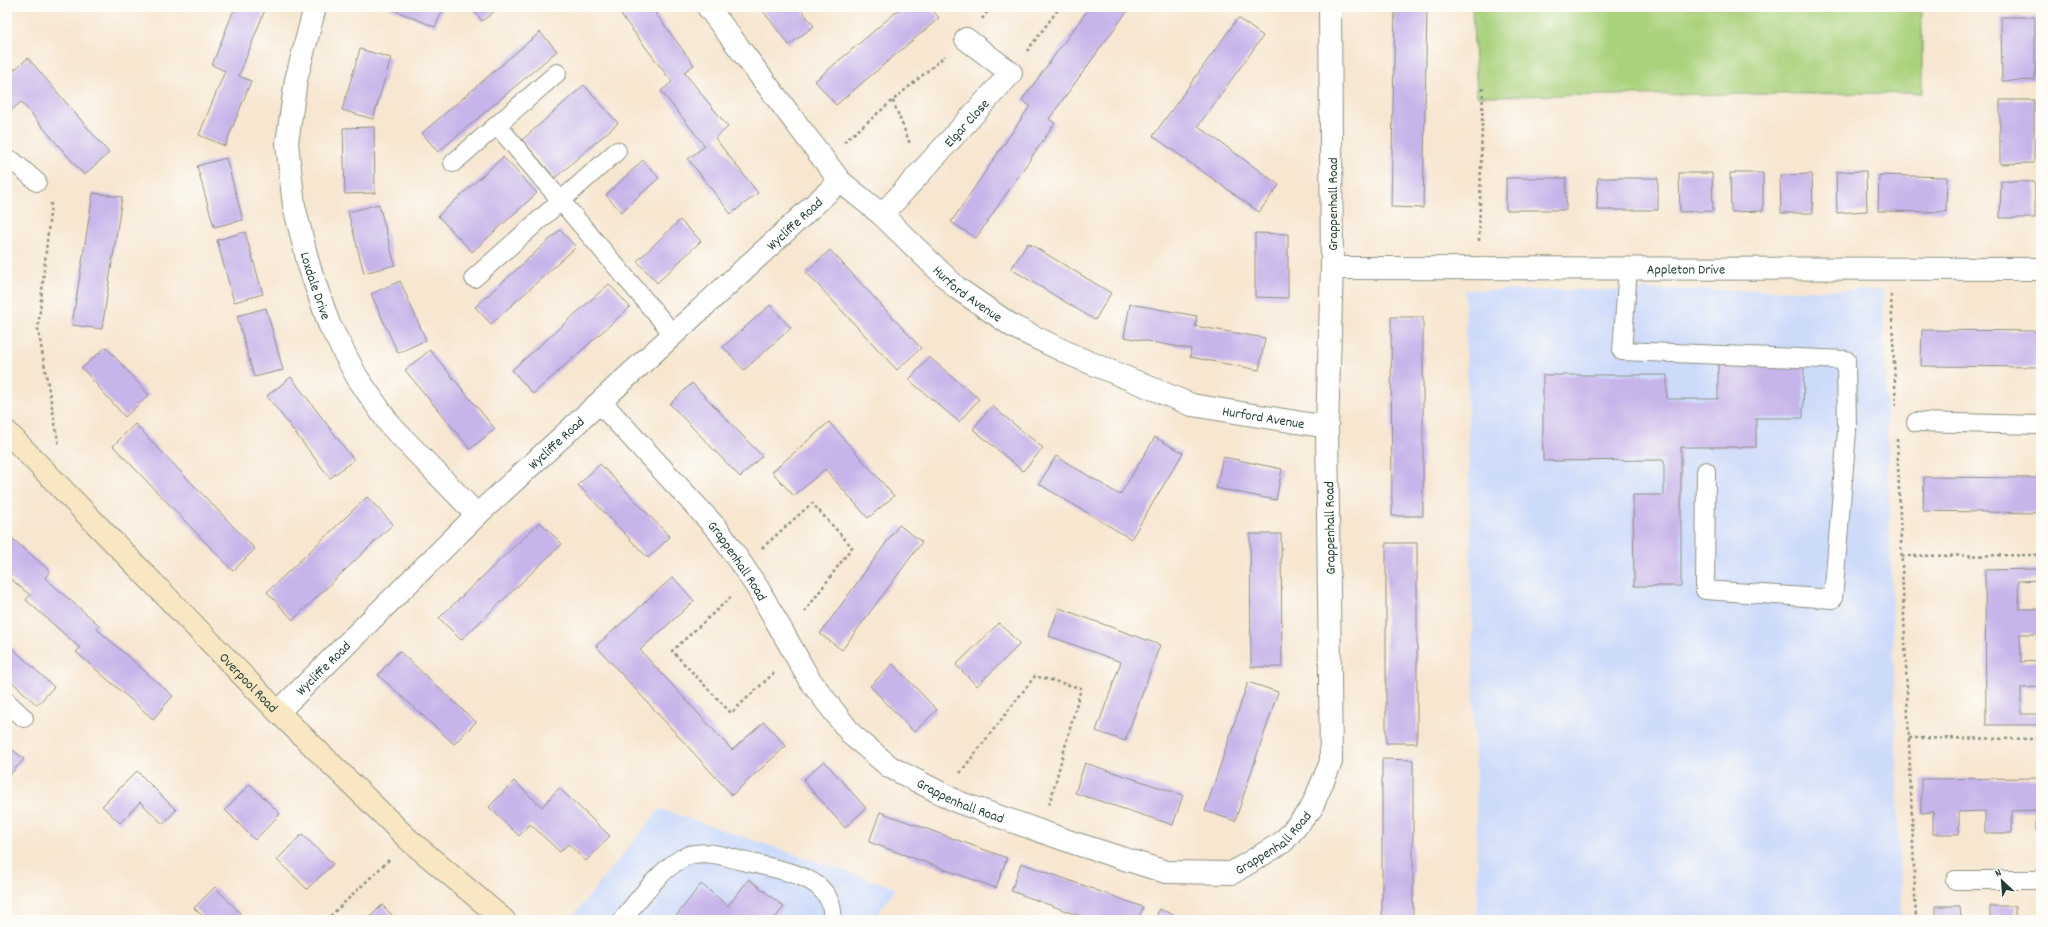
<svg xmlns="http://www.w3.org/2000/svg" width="2048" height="927" font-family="Dekko,sans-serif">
  <rect width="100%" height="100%" fill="#fdfcf7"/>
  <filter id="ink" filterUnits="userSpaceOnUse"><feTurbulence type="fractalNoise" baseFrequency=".025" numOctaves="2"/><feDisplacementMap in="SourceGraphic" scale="8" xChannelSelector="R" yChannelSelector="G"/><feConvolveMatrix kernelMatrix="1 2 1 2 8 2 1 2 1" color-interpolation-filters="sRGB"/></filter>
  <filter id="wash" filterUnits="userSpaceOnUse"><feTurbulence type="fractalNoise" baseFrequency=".012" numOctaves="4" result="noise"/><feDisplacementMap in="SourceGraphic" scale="16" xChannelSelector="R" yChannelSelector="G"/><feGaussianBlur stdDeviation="0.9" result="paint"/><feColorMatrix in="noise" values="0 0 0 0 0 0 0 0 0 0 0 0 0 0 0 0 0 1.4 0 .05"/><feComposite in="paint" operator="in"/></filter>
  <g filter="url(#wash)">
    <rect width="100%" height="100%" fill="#f7e6d0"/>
    <g fill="#cddbfa">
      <polygon points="1465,290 1883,290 1901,920 1477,920 1478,889"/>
      <polygon points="660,809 896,888 873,920 576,920 572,917"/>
    </g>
    <polygon fill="#aad27d" stroke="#648858" points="1472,7 1922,7 1922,93 1477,96"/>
    <g id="blocks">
      <g fill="#c7b4ea">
        <polygon points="235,7 266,7 239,76 251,81 225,146 199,135 225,71 212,65"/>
        <polygon points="387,7 444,7 435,27"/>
        <polygon points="471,7 500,7 482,21"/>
        <polygon points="615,7 651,7 694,65 684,72 728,127 715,138 758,193 731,214 688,159 705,146 661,91 672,82"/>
        <polygon points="760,7 799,7 814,26 789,45"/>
        <polygon points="902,7 930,7 939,18 836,105 815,81"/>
        <polygon points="1090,7 1130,7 1049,119 1055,123 976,238 951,222 1030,106 1022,100"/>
        <polygon points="1395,8 1427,9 1423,208 1391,207"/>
        <polygon points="2001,17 2035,17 2035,80 2002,81"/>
        <polygon points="1238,18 1263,36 1198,126 1279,185 1259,212 1153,136"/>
        <polygon points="540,32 557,51 438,152 422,133"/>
        <polygon points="360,49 391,58 373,119 342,110"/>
        <polygon points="28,58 109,153 84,175 21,102 7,114 7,76"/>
        <polygon points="584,85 618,123 555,178 522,140"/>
        <polygon points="2000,100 2034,100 2034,163 2000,164"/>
        <polygon points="374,127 375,193 345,194 343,128"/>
        <polygon points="503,157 537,193 472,252 438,216"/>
        <polygon points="226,158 243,220 214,227 197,166"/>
        <polygon points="643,160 659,178 621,212 606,195"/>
        <polygon points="1866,171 1867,211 1837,213 1836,172"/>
        <polygon points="1679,173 1712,173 1713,211 1680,212"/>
        <polygon points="1730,173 1763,173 1763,211 1731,212"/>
        <polygon points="1812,174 1813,213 1781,213 1780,175"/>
        <polygon points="1879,175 1947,177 1946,212 1878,211"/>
        <rect x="1506" y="178" width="60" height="32"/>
        <polygon points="1598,178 1658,178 1658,210 1597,210"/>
        <polygon points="2001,181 2035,182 2035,218 2000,218"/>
        <polygon points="93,193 122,197 102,329 72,325"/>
        <polygon points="379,204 395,265 364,273 348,212"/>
        <polygon points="680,220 701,241 657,283 637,261"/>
        <polygon points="560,230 576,247 491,324 475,307"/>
        <polygon points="245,232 263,294 234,302 217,240"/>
        <polygon points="1255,233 1288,234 1288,298 1255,297"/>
        <polygon points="1028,243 1111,293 1095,320 1011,269"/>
        <polygon points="830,250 921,348 897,370 806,272"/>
        <polygon points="400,281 426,340 398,353 371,294"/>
        <polygon points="609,284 630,307 533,394 512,370"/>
        <polygon points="1130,304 1197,316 1195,326 1265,338 1259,370 1190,357 1191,349 1124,337"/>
        <polygon points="770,305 791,328 744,370 723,347"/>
        <polygon points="266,308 283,370 254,377 237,316"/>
        <polygon points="1391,317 1423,317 1423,516 1392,516"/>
        <polygon points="1922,330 2041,331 2041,367 1921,366"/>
        <polygon points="106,347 149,395 125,417 82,368"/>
        <polygon points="430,350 495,429 470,449 405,370"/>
        <polygon points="929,357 979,399 959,422 909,380"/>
        <polygon points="1718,360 1804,360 1803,418 1756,418 1756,447 1681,447 1681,586 1634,586 1633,495 1664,495 1664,460 1543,461 1543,375 1667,375 1667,399 1718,399"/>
        <polygon points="291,377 354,460 330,478 267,396"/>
        <polygon points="692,383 762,456 740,477 670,404"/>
        <polygon points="992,406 1043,448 1023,471 973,429"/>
        <polygon points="829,422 894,496 868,518 825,469 794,496 772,472"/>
        <polygon points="135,424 255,549 233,571 113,446"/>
        <polygon points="1155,437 1183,453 1131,539 1039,484 1056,456 1120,495"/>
        <polygon points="1223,457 1282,469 1276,500 1216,488"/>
        <polygon points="600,464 670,537 648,558 578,485"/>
        <polygon points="1924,477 2041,478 2041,513 1923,511"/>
        <polygon points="367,497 393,524 293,620 267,592"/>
        <polygon points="540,522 562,544 461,640 439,618"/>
        <polygon points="899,525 922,542 842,650 820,634"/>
        <polygon points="7,534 50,571 45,578 99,625 97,629 173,696 153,719 76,652 80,648 26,600 30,595 7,576"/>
        <polygon points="1250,534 1281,534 1282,667 1251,667"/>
        <rect x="1386" y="543" width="31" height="200"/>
        <polygon points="2041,569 2041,580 2018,581 2019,609 2041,609 2041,634 2020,634 2021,662 2041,661 2041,687 2021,688 2021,714 2041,714 2041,725 1986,725 1985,570"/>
        <polygon points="673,577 694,601 640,650 732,750 764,722 786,746 732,795 596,646"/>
        <polygon points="1059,608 1160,645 1125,741 1096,731 1121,662 1049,636"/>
        <polygon points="999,623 1020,644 977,686 956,665"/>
        <polygon points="7,643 54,687 37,705 7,677"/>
        <polygon points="399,651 476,722 454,744 378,675"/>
        <polygon points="893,664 937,710 914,732 870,686"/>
        <polygon points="1248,682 1278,692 1235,821 1205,811"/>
        <polygon points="7,745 24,759 7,778"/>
        <polygon points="1382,759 1413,760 1413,920 1382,920"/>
        <polygon points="824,761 866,808 845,828 803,780"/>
        <polygon points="1085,763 1183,795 1173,825 1075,793"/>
        <polygon points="137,771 176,810 163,824 140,802 120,823 102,806"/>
        <polygon points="2041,778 2041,831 2036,831 2036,810 2012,811 2012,833 1985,833 1985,811 1959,812 1959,834 1933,834 1933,812 1921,813 1921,779"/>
        <polygon points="514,781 542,807 559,788 610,836 586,861 568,844 560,852 530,824 519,836 489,807"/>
        <polygon points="250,784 280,814 255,840 225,810"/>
        <polygon points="880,812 1007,858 996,888 869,842"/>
        <polygon points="302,834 333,864 307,889 277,860"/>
        <polygon points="1021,863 1143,907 1138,920 1091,920 1011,891"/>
        <polygon points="749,879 784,907 773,920 673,920 701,884 728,906"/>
        <polygon points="215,887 240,913 233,920 207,920 194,908"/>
        <polygon points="382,905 397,920 367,920"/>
        <polygon points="1936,906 1960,906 1961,920 1936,920"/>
        <rect x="1990" y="906" width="25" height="14"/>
        <polygon points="1159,909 1188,920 1155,920"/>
      </g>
    </g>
  </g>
  <g filter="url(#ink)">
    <use href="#blocks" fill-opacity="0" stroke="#8b9282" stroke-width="1"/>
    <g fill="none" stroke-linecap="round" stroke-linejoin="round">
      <g stroke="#8b9282" stroke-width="20">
        <g id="lane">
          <polyline points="497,125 557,73"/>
          <polyline points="453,163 497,125 674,335"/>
          <polyline points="7,165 13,161 37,182"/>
          <polyline points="1628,268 1622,351 1846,360 1847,431 1833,599 1705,590 1706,471"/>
          <polyline points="474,278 617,151"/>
          <polyline points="1916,422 2041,425"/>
          <polyline points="7,702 24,718"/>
          <polyline points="1955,880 2041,880"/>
          <path d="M622,920C639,899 663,865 689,855C695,853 707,853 713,854C723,855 733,859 743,861C766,867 806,872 822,890C831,899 833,908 832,920"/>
        </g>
      </g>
      <g stroke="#8b9282" stroke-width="24">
        <g id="street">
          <path id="s1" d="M315,7L296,80L287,143L294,206L309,266L329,324L357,377L390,425L477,515"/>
          <path id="s2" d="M708,7L840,181L882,215L957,288L1014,327L1074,356L1192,405L1327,427"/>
          <path id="s3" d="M882,215L1011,73L966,39"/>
          <path id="s4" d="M1332,268L2041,269"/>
          <path id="s5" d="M601,403L718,530L757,587L809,679L852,735L890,767L958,802L1074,843L1166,872L1232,873L1283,842L1311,809L1331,762L1327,427L1332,268L1330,7"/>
          <path id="s6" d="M278,712L477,515L840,181"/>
        </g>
      </g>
      <g stroke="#8b9282" stroke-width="24">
        <g id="secondary">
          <path id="s7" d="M7,432L278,712L409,840L504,920"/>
        </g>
      </g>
      <g stroke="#8b9282" stroke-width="2.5" stroke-dasharray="3 3" stroke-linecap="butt">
        <polyline points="982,19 991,7"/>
        <polyline points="1027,51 1060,7"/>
        <polyline points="893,101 910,144"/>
        <polyline points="844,142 945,56"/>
        <polyline points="51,203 38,329 59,446"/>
        <polyline points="1479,241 1483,85"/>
        <polyline points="1891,295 1896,406"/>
        <polyline points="1897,439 1916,920"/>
        <polyline points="762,548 812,503 852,547 804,613"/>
        <polyline points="1902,556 2041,555"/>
        <polyline points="731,597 672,651 731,713 774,673"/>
        <polyline points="1909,738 2041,739"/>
        <polyline points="960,773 1035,676 1081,688 1049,806"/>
        <polyline points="326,920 391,858"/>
      </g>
      <use href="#lane" stroke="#fff" stroke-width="18"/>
      <use href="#street" stroke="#fff" stroke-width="22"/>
      <use href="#secondary" stroke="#f9e7c3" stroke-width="22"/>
    </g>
  </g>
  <g text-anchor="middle" stroke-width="3" stroke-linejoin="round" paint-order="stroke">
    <g font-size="14" fill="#1f3d34" stroke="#fdfcf7">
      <text dy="5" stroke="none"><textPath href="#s3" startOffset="125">Elgar Close</textPath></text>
      <text transform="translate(1332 204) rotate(-90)" y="5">Grappenhall Road</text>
      <text dy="5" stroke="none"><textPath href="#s6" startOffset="711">Wycliffe Road</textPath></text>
      <text dy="5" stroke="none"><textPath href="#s4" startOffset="354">Appleton Drive</textPath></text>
      <text dy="5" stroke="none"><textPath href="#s1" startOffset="285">Loxdale Drive</textPath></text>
      <text dy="5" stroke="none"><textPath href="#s2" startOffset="389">Hurford Avenue</textPath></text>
      <text dy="5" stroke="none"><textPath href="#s2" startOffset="713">Hurford Avenue</textPath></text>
      <text dy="5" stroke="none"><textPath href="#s6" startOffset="387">Wycliffe Road</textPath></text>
      <text transform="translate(1329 528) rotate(-91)" y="5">Grappenhall Road</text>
      <text dy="5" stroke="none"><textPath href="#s5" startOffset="209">Grappenhall Road</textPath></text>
      <text dy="5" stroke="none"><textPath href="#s6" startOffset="63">Wycliffe Road</textPath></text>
      <text dy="5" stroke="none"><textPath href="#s7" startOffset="348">Overpool Road</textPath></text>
      <text dy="5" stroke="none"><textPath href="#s5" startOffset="546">Grappenhall Road</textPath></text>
      <text dy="5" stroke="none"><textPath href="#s5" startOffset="881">Grappenhall Road</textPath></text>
    </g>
  </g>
  <rect width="2048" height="927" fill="none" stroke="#fdfcf7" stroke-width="24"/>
  <g transform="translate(2002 881) rotate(334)" stroke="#fdfcf7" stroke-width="3" paint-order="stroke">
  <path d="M0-3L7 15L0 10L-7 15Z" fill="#1f3d34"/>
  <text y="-6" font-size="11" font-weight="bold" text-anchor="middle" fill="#1f3d34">N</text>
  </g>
</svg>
